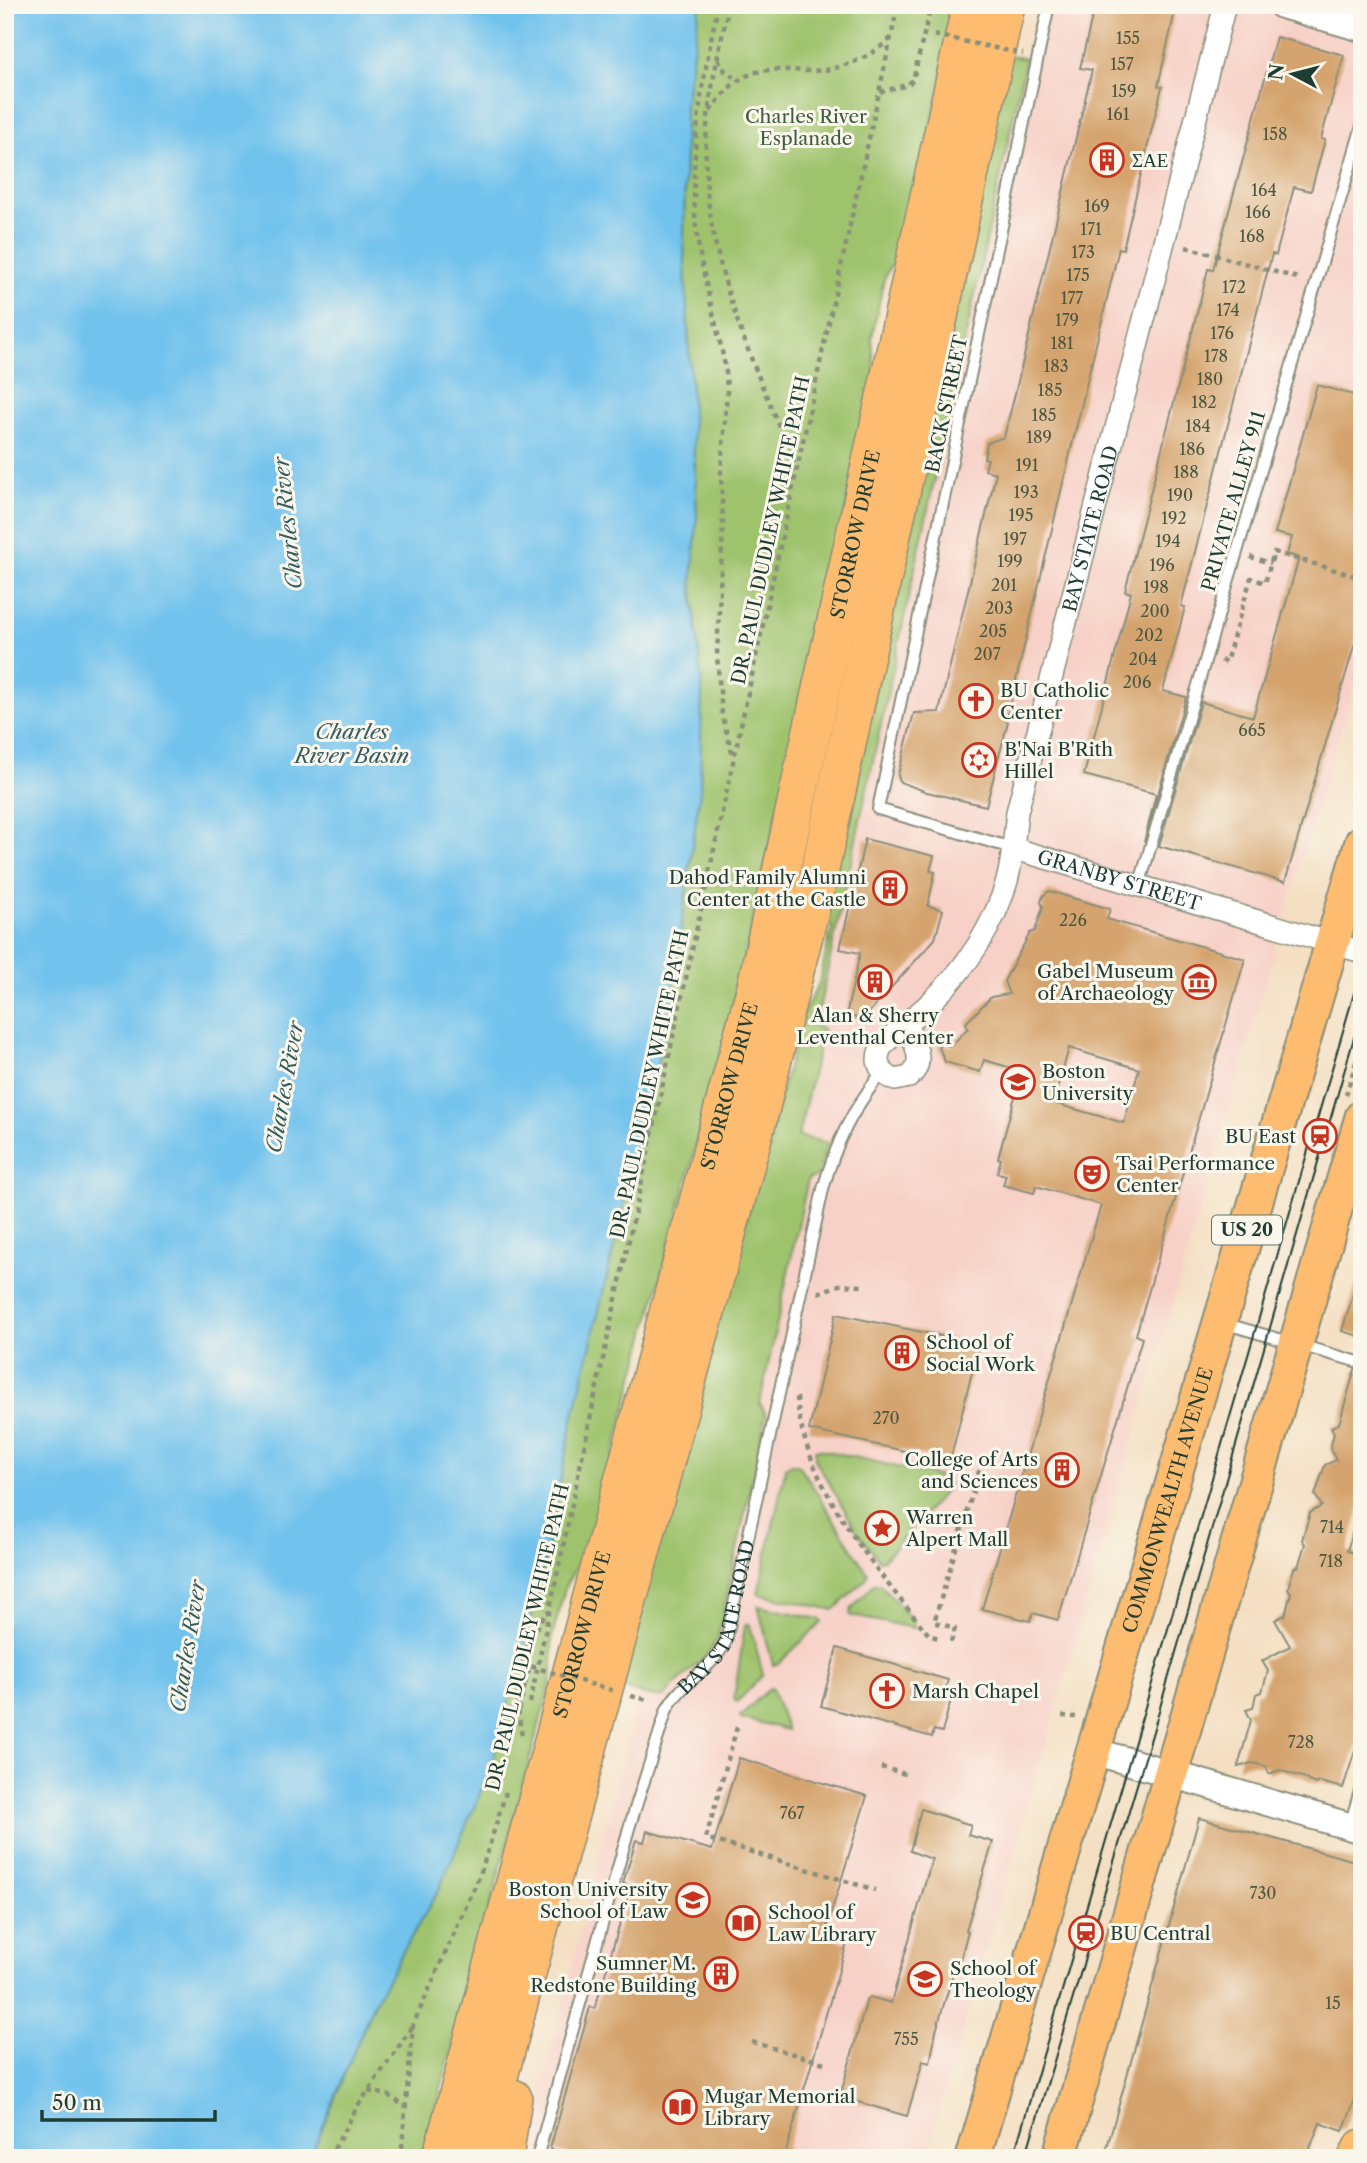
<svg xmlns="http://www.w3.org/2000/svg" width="1367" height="2163" font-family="'Libre Caslon Text',serif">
  <rect width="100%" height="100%" fill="#fbf7ec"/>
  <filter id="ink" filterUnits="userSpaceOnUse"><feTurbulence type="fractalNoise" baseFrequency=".0143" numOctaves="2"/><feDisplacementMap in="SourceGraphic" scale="14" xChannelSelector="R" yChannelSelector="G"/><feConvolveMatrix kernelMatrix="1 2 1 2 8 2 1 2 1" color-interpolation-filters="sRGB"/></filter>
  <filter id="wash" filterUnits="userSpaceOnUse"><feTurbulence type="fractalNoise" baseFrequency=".00686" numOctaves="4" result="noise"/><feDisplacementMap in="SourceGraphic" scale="28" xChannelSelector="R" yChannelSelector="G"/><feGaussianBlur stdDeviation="1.57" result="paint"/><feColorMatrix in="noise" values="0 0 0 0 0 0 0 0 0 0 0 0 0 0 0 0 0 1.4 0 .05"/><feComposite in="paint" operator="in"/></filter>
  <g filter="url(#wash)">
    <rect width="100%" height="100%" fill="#f4dfc2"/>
    <polygon fill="#f7d1c8" points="1037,5 1362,5 1362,660 1281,928 926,2158 525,2158 639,1693 821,997"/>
    <g fill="#9fc36d" stroke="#5f8050" stroke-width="2">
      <polygon points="700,5 957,5 909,230 884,279 872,337 875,379 734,1003 590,1542 566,1585 552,1637 552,1677 422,2158 310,2158 375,2000 439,1889 519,1658 535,1604 573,1419 669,1015 700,791 702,687 692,582 697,517 684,246 685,104"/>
      <path d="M1008,55L1026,59L815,1027L823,1029L798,1136L828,1143L817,1177L808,1179L760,1403L766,1415L718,1637C708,1663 680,1674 664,1697L649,1696L617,1686L803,1013L819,984L832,926L820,923Z"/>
      <polygon points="819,1449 941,1477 948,1485 946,1490 884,1559 879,1560 858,1533 815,1459 815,1450"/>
      <polygon points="793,1464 800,1466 868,1574 866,1579 834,1610 758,1594 786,1466"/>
      <polygon points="874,1584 881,1585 913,1621 914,1628 852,1616 850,1614 852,1608"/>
      <polygon points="758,1606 820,1619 822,1622 778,1664 773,1665"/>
      <polygon points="748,1623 750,1625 763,1675 737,1702 734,1699 745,1625"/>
      <polygon points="770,1688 772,1689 787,1730 741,1718 740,1716"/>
    </g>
    <polygon fill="#71c2ed" stroke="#488090" stroke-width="2" points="5,5 700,5 685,104 684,246 697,517 692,582 702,687 700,791 669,1015 573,1419 535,1604 491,1768 439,1889 375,2000 310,2158 5,2158"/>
    <g id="blocks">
      <g fill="#d5a46e" fill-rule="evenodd">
        <polygon points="1095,5 1166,5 1172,9 1174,16 1158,86 1162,87 1145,157 1123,249 1119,248 1012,697 1006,721 1008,722 986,806 927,792 900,782 898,775 914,713 939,712 996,473 985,470 988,459 984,458 987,443 1004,437 1015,394 1092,70 1080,68"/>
        <polygon points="1276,37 1344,55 1321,139 1325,140 1311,191 1294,187 1276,255 1272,254 1181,606 1185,607 1163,691 1186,697 1144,842 1156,794 1084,775 1131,593 1125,591 1203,290 1208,269 1213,270"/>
        <polygon points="1317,385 1362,397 1362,619 1285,882 1159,846 1201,702 1253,717 1299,558 1287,554 1292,537 1275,533"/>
        <polygon points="865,839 934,856 930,871 935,872 928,906 943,910 935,939 862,1020 853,1017 847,1011 860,953 840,949"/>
        <path d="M1049,891L1110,909L1107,919L1245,959L1136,1335L1142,1338L1058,1620L1033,1613L1030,1621L982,1609L1101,1205L1036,1186L1034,1193L1003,1185L1006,1175L997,1173L1001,1159L998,1158L1022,1071L984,1060L980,1072L945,1062L937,1043L951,1046L968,1028L966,1023L991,997L1009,994L1004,981L1030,933L1035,931L1043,907L1041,902L1043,896ZM1069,1048L1139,1069L1124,1123L1053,1103Z"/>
        <polygon points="1357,1281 1362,1282 1362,1337 1342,1331"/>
        <polygon points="836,1314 979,1344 950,1461 809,1430"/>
        <polygon points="1355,1369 1362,1371 1362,1499 1347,1551 1362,1555 1362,1729 1343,1788 1320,1782 1316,1784 1308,1781 1306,1778 1279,1770 1269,1774 1266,1766 1252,1763 1238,1767 1251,1720 1246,1710 1253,1708 1256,1694 1262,1692 1268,1671 1262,1661 1290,1646 1275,1620 1285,1615 1291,1593 1288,1588 1294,1568 1298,1567 1305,1544 1302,1540 1310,1513 1322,1506 1315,1495 1325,1465 1336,1460 1330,1449 1334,1433 1331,1427 1339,1424"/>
        <polygon points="837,1648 948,1680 945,1689 953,1692 942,1732 934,1730 932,1737 821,1706"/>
        <polygon points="739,1758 867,1796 824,1936 847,1943 784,2158 578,2158 550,2149 590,2007 595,2008 631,1886 623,1883 636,1840 644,1842 647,1831 712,1850"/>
        <polygon points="921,1809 971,1825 968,1835 993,1842 966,1930 968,1931 960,1961 957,1960 936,2031 930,2063 923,2061 907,2116 840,2097 867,1999 870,1997 891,2003 932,1859 910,1851"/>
        <polygon points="1199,1818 1362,1863 1362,2081 1343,2131 1320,2123 1306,2158 1104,2158"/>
      </g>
    </g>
  </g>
  <g filter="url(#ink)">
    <use href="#blocks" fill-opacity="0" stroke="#8a8e7b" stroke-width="2"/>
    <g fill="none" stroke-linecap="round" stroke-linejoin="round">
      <g stroke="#8a8e7b" stroke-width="14">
        <g id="service">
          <polyline points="1012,848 878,809 1049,5"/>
          <polyline points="1139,886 1362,126"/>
          <polyline points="1223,1323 1362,1363"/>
          <polyline points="1350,1825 1362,1784"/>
          <path id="s1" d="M537,2158L629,1828L667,1709C682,1681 712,1670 726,1641L823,1189C837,1140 851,1112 882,1072"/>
        </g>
      </g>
      <g stroke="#8a8e7b" stroke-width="24">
        <g id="minor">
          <path id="s2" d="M1012,848L1362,952"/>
          <path id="s3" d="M907,1025C914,1043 927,1062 909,1077L895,1080C883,1075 874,1064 880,1050C886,1038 919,1014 931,1002C966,968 993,929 1007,881C1013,859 1014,835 1017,812L1225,5"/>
        </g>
      </g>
      <g stroke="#8a8e7b" stroke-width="30">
        <g id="tertiary">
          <polyline points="1282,5 1362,28"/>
          <polyline points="1093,1751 1362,1830"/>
        </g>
      </g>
      <g stroke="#8a8e7b" stroke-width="37">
        <g id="primary">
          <path id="s4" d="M973,2158L1362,842"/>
          <polyline points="1059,2158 1362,1117"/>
        </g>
      </g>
      <g stroke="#8a8e7b" stroke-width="40">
        <g id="motorway">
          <path id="s5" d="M441,2158L756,986L971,5"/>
          <polyline points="477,2158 757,1123 818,879 1006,5"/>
          <polyline points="504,2158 513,2098"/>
          <polyline points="1357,2158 1362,2148"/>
        </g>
      </g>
      <g stroke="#8a8e7b" stroke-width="4.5" stroke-dasharray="5 5" stroke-linecap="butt">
        <path d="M718,5C704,74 690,144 695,214C698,267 717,320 726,372L727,392L721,472L723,524L717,656L722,714L733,757"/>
        <path d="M729,5C719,50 708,96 706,142C701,257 755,366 797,470"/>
        <polyline points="718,59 725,71 738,80"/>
        <polyline points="880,92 907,85 913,80 931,5"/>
        <path d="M710,111C719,100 728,87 739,80C760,66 784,70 808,71C838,71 869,59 891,38"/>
        <polyline points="1186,247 1301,279"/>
        <polyline points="1250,557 1271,563"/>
        <polyline points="1221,660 1226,662 1251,578 1265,583 1274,552 1362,578"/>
        <polyline points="1346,1095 1362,1042"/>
        <polyline points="818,1293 839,1285 863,1286"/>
        <path d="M797,1397C802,1482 877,1571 929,1635L941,1639"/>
        <polyline points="951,1642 955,1628 934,1622 980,1468"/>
        <polyline points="631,1696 648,1700"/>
        <polyline points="530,1703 596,1391 898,5"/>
        <polyline points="519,1710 525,1684"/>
        <polyline points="1062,1716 1076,1717"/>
        <polyline points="737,1727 706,1838 875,1890"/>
        <path d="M522,1735C512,1688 518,1650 548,1611"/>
        <polyline points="881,1767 905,1774"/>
        <polyline points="752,2042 824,2063"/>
        <polyline points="368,2091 388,2095 404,2106"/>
        <polyline points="329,2158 357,2107 413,2026"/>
        <polyline points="401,2158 413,2025 480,1875 507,1789"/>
      </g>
      <use href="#service" stroke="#fff" stroke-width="10"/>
      <use href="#minor" stroke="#fff" stroke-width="21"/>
      <use href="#tertiary" stroke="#fff" stroke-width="26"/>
      <use href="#primary" stroke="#fdbc6f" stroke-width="33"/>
      <use href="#motorway" stroke="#fdbc6f" stroke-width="37"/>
      <g stroke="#1f3d34" stroke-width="2">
        <polyline points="1013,2158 1362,966"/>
        <polyline points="1025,2158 1154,1728 1362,1010"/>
      </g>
      <g stroke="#8a8e7b" stroke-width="4.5" stroke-dasharray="5 5" stroke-linecap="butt">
        <polyline points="934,35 1023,54"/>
        <polyline points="525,1684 530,1666 614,1691"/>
      </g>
    </g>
  </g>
  <defs>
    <g id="building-ring" transform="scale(1.75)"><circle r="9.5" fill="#fbf7ec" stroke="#c8321e" stroke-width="1.5"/><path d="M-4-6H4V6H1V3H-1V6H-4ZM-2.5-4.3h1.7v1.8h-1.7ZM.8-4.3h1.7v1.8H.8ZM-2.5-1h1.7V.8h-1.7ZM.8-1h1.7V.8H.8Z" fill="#c8321e"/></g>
    <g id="church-ring" transform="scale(1.75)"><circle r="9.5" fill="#fbf7ec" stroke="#c8321e" stroke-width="1.5"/><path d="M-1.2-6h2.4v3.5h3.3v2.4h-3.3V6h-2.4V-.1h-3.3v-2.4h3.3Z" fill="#c8321e"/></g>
    <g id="synagogue-ring" transform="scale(1.75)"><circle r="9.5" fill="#fbf7ec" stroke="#c8321e" stroke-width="1.5"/><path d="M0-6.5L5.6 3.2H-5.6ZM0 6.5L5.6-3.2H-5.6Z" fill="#c8321e"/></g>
    <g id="museum-ring" transform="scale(1.75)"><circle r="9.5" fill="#fbf7ec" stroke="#c8321e" stroke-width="1.5"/><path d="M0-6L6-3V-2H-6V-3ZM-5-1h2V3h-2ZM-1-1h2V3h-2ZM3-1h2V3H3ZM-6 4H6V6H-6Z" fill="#c8321e"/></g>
    <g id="university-ring" transform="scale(1.75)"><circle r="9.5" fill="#fbf7ec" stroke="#c8321e" stroke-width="1.5"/><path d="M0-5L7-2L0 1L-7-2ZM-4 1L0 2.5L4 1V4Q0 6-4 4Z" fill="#c8321e"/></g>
    <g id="station-ring" transform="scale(1.75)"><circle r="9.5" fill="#fbf7ec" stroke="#c8321e" stroke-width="1.5"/><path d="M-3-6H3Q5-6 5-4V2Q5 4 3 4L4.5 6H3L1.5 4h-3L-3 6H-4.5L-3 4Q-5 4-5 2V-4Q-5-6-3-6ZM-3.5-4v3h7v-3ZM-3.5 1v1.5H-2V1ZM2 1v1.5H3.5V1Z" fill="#c8321e"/></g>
    <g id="theatre-ring" transform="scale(1.75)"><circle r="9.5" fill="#fbf7ec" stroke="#c8321e" stroke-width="1.5"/><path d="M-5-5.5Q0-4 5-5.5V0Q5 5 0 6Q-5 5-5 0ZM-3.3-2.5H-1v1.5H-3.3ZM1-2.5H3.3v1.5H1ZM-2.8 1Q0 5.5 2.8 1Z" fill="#c8321e"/></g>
    <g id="sight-ring" transform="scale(1.75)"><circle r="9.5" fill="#fbf7ec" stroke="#c8321e" stroke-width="1.5"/><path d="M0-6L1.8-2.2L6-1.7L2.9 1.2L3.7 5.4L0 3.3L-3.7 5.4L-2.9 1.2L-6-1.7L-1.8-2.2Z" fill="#c8321e"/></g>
    <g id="school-ring" transform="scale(1.75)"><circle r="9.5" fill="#fbf7ec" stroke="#c8321e" stroke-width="1.5"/><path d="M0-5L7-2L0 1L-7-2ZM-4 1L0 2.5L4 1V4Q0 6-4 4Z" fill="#c8321e"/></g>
    <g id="library-ring" transform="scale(1.75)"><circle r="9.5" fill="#fbf7ec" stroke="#c8321e" stroke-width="1.5"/><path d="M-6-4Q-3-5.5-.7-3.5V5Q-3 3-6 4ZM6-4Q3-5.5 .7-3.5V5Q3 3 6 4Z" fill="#c8321e"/></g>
  </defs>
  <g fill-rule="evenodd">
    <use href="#building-ring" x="1107" y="160"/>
    <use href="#church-ring" x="976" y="701"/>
    <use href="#synagogue-ring" x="979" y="760"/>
    <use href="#building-ring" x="890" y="888"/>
    <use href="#building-ring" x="875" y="982"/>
    <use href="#museum-ring" x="1199" y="982"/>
    <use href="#university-ring" x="1018" y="1082"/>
    <use href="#station-ring" x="1320" y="1136"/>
    <use href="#theatre-ring" x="1092" y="1174"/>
    <use href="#building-ring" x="902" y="1353"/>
    <use href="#building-ring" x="1062" y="1470"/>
    <use href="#sight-ring" x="882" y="1528"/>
    <use href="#church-ring" x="887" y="1691"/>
    <use href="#school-ring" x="693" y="1900"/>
    <use href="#library-ring" x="743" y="1923"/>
    <use href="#station-ring" x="1086" y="1933"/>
    <use href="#building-ring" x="721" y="1974"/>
    <use href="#university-ring" x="925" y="1979"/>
    <use href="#library-ring" x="680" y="2107"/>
  </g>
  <g text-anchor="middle" stroke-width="6" stroke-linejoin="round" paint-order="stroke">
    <g font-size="16" fill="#4c5742">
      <text x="1128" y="44">155</text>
      <text x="1122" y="70">157</text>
      <text x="1124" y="97">159</text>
      <text x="1118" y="120">161</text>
      <text x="1275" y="140">158</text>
      <text x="1264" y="196">164</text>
      <text x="1097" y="212">169</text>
      <text x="1258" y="218">166</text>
      <text x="1091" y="235">171</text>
      <text x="1252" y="242">168</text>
      <text x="1083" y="258">173</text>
      <text x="1078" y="281">175</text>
      <text x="1234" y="293">172</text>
      <text x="1072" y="304">177</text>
      <text x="1228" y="316">174</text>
      <text x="1067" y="326">179</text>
      <text x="1222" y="339">176</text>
      <text x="1062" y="349">181</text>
      <text x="1216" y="362">178</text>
      <text x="1056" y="372">183</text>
      <text x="1210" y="385">180</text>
      <text x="1050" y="396">185</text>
      <text x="1204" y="408">182</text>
      <text x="1044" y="421">185</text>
      <text x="1198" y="432">184</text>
      <text x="1039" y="443">189</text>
      <text x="1192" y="455">186</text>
      <text x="1027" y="471">191</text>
      <text x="1186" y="478">188</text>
      <text x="1026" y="498">193</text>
      <text x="1180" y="501">190</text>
      <text x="1021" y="521">195</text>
      <text x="1174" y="524">192</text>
      <text x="1015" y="545">197</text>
      <text x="1168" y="547">194</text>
      <text x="1010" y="567">199</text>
      <text x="1162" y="571">196</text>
      <text x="1004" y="591">201</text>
      <text x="1156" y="593">198</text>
      <text x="999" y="614">203</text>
      <text x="1155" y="617">200</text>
      <text x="993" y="637">205</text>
      <text x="1149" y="641">202</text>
      <text x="987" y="660">207</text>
      <text x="1143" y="665">204</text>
      <text x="1137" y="688">206</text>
      <text x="1252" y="736">665</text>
      <text x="1073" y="926">226</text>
      <text x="886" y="1424">270</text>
      <text x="1332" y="1533">714</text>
      <text x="1331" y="1567">718</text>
      <text x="1301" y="1748">728</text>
      <text x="792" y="1819">767</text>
      <text x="1263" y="1899">730</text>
      <text x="1333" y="2009">15</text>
      <text x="906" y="2045">755</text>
    </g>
    <rect fill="#fbf7ec" stroke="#61756b" stroke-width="2" x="1212" y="1215.5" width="70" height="29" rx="5"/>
    <g font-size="18" font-weight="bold" fill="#1f3d34">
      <text x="1247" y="1236">US 20</text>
    </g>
    <g font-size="19" fill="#3f5e42" stroke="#fbf7ec">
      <text x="806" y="123">Charles River<tspan x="806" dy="22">Esplanade</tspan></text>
    </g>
    <g font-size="19" fill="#1f3d34" stroke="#fbf7ec" text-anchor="start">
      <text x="1132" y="167">ΣΑΕ</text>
      <text x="1000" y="697">BU Catholic<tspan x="1000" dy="22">Center</tspan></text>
      <text x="1004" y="756">B'Nai B'Rith<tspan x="1004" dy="22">Hillel</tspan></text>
      <text x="866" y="884" text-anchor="end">Dahod Family Alumni<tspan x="866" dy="22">Center at the Castle</tspan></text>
      <text x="1174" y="978" text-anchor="end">Gabel Museum<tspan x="1174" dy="22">of Archaeology</tspan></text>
      <text x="875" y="1022" text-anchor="middle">Alan &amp; Sherry<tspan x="875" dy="22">Leventhal Center</tspan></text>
      <text x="1042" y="1078">Boston<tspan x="1042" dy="22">University</tspan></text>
      <text x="1296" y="1143" text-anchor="end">BU East</text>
      <text x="1116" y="1170">Tsai Performance<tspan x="1116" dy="22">Center</tspan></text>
      <text x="926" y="1349">School of<tspan x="926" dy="22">Social Work</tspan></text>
      <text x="1038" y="1466" text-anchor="end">College of Arts<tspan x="1038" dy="22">and Sciences</tspan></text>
      <text x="906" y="1524">Warren<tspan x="906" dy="22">Alpert Mall</tspan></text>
      <text x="912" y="1698">Marsh Chapel</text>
      <text x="668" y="1896" text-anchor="end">Boston University<tspan x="668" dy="22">School of Law</tspan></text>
      <text x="768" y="1919">School of<tspan x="768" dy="22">Law Library</tspan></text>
      <text x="1110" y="1940">BU Central</text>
      <text x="696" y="1970" text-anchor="end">Sumner M.<tspan x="696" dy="22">Redstone Building</tspan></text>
      <text x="950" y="1975">School of<tspan x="950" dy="22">Theology</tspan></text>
      <text x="704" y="2103">Mugar Memorial<tspan x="704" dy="22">Library</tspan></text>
    </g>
    <g font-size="19" fill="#1f3d34" stroke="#fbf7ec">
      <text transform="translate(946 404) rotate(-78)" y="7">BACK STREET</text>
      <text transform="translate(1233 501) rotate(-74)" y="7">PRIVATE ALLEY 911</text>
      <text dy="7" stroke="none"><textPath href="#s3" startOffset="686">BAY STATE ROAD</textPath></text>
      <text transform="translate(770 530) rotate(-78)" y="7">DR. PAUL DUDLEY WHITE PATH</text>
      <text dy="7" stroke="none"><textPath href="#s5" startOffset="1676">STORROW DRIVE</textPath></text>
      <text dy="7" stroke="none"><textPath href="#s2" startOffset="112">GRANBY STREET</textPath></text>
      <text transform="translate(649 1084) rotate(-78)" y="7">DR. PAUL DUDLEY WHITE PATH</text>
      <text dy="7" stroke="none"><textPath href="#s5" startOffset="1110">STORROW DRIVE</textPath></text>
      <text dy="7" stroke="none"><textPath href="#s4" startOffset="686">COMMONWEALTH AVENUE</textPath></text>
      <text dy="7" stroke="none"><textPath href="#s1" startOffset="576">BAY STATE ROAD</textPath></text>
      <text dy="7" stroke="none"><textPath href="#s5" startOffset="542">STORROW DRIVE</textPath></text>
      <text transform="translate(527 1637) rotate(-77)" y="7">DR. PAUL DUDLEY WHITE PATH</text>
    </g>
    <g font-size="21" font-style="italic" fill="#345e62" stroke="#fbf7ec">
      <text transform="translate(288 523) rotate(-96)" y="7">Charles River</text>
      <text x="352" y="739">Charles<tspan x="352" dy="24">River Basin</tspan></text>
      <text transform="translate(285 1087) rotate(-80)" y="7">Charles River</text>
      <text transform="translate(188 1646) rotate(-81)" y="7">Charles River</text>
    </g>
  </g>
  <rect width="1367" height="2163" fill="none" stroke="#fbf7ec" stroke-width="28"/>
  <g transform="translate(1293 74) rotate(277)" stroke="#fbf7ec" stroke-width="5" paint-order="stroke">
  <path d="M0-5L12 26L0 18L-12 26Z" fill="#1f3d34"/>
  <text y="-10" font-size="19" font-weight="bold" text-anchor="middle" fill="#1f3d34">N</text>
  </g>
  <path d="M42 2110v10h173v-10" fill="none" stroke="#1f3d34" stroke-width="3.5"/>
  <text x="52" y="2110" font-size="21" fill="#1f3d34" stroke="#fbf7ec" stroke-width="5" paint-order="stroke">50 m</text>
</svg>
